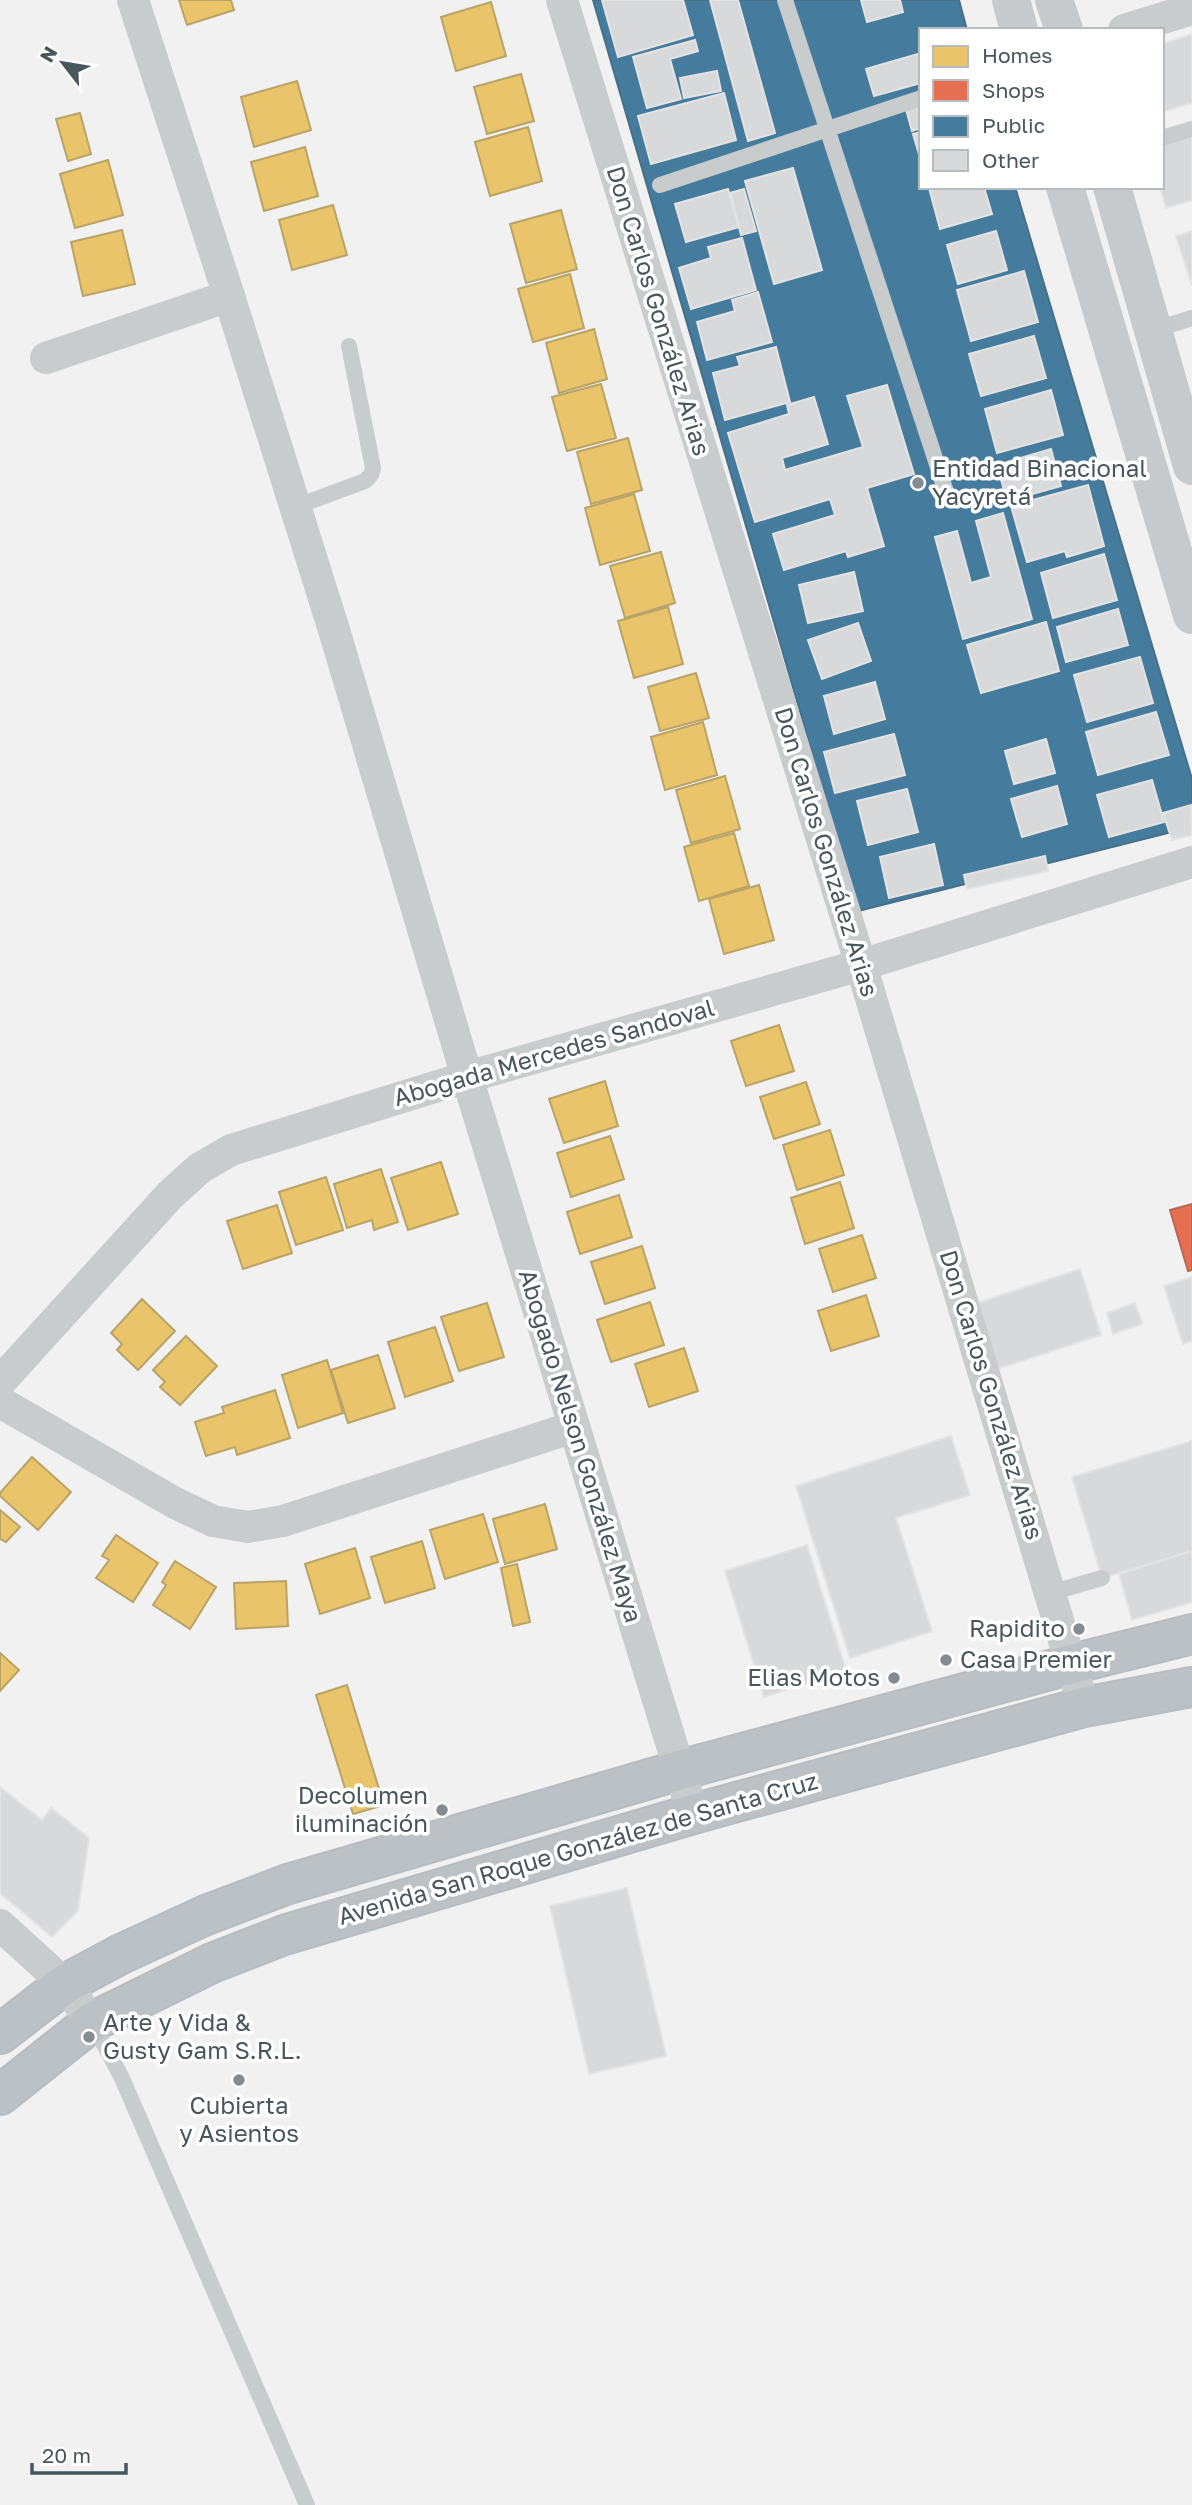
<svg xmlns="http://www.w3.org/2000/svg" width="1192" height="2505" font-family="'Golos Text',sans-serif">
  <rect width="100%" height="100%" fill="#f2f1f1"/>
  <g fill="#e9c46a" stroke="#b9a366" stroke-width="2">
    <polygon points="179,0 231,0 234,10 187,25"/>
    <polygon points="491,2 506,56 456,71 441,17"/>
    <polygon points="521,74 534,121 487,134 474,87"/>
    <polygon points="297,81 311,130 254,147 241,97"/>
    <polygon points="80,113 91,154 68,161 56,119"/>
    <polygon points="528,127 542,181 490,196 475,142"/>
    <polygon points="305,147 318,196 264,211 251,162"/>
    <polygon points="108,160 123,215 75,228 60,174"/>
    <polygon points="333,205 347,255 292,270 279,220"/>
    <polygon points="561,210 577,269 526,283 510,224"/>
    <polygon points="122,230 135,284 83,296 71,242"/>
    <polygon points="570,274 584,328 533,342 518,289"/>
    <polygon points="594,329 607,379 559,393 546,343"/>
    <polygon points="601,384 616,438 567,451 552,397"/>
    <polygon points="628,438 642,490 591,504 577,452"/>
    <polygon points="634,494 650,551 600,565 585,508"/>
    <polygon points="661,552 675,603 625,618 610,566"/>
    <polygon points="668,607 683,664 634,678 618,621"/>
    <polygon points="696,673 709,718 660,731 648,687"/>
    <polygon points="703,722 717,775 665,790 651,737"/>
    <polygon points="725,776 740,829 691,843 676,790"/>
    <polygon points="734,833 749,886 699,901 684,847"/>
    <polygon points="759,885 774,940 724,954 709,899"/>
    <polygon points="779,1025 794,1071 746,1086 731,1041"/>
    <polygon points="605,1081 618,1126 564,1143 549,1099"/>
    <polygon points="806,1082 820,1124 774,1139 760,1097"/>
    <polygon points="830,1130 844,1175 797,1190 783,1145"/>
    <polygon points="610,1136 624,1179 571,1197 557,1153"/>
    <polygon points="441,1162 458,1214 408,1230 391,1178"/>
    <polygon points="381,1169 398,1222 374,1230 372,1220 347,1228 334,1184"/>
    <polygon points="326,1177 343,1230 296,1245 279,1192"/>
    <polygon points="840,1182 854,1228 805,1244 791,1198"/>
    <polygon points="619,1195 632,1237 580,1254 567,1212"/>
    <polygon points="277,1205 292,1253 243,1269 227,1221"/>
    <polygon points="862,1235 876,1278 833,1292 819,1249"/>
    <polygon points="642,1246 655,1288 605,1304 591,1262"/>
    <polygon points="866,1295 879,1336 831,1351 818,1311"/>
    <polygon points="142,1299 175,1331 138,1370 117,1350 122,1344 111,1333"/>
    <polygon points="650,1302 664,1345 611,1362 597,1320"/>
    <polygon points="487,1303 504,1357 459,1371 441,1317"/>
    <polygon points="435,1327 453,1381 405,1397 388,1342"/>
    <polygon points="186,1336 217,1366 180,1405 160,1387 165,1382 153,1370"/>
    <polygon points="684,1348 698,1391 649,1407 635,1364"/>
    <polygon points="378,1355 395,1408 348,1423 331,1370"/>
    <polygon points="327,1360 343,1413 298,1428 282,1375"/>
    <polygon points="275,1390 290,1438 237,1455 235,1447 206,1456 195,1422 224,1413 222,1407"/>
    <polygon points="32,1457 71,1492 38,1530 0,1496 0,1493"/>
    <polygon points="545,1504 557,1549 505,1564 493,1519"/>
    <polygon points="0,1510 20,1527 6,1542 0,1539"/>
    <polygon points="483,1514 498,1562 445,1579 430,1530"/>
    <polygon points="116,1535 158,1563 133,1602 96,1578 109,1560 102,1556"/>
    <polygon points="422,1541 435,1588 385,1603 371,1557"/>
    <polygon points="355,1548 370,1598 320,1614 305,1564"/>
    <polygon points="175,1561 216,1587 190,1629 153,1605 166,1585 162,1582"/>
    <polygon points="517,1564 530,1622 513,1626 501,1568"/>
    <polygon points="286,1581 288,1626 236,1629 234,1583"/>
    <polygon points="0,1653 19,1670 0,1691"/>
    <polygon points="347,1685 384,1805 353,1814 316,1695"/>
  </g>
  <polygon fill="#e76f51" stroke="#b76855" stroke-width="2" points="1192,1204 1192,1270 1188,1271 1170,1210"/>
  <polygon fill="#457b9d" stroke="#46708a" stroke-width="2" points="593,0 959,0 967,30 921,30 921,187 1015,187 1192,779 1192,827 858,911"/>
  <g fill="#d8d9da" stroke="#e3e3e4" stroke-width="2">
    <polygon points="602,0 683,0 693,35 618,57"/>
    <polygon points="710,0 738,0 775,133 748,141"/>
    <polygon points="861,0 900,0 903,12 867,22"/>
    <polygon points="1192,34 1192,103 1162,112 1162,44"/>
    <polygon points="695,40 698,51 670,59 681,99 647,108 633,57"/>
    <polygon points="921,53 921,83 874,96 866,69"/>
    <polygon points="717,71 721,91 684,98 680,78"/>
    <polygon points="724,93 736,140 651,164 638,116"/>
    <polygon points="921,102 921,128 912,131 905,106"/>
    <polygon points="1192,130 1192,200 1166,208 1160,187 1162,187 1162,139"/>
    <polygon points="921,132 921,161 913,134"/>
    <polygon points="793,168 822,270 774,284 745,181"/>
    <polygon points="933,187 984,187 992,214 940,229 929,188"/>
    <polygon points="728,189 739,227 686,242 675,204"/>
    <polygon points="744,189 756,231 741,235 730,193"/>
    <polygon points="996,231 1007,270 958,284 947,245"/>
    <polygon points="1192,231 1192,286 1176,236"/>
    <polygon points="742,238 756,290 691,309 679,268 711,258 708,247"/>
    <polygon points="1024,271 1038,322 971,341 957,290"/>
    <polygon points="758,292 772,342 707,360 697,322 735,311 732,300"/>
    <polygon points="1034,336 1046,378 981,396 969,354"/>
    <polygon points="776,347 790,402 725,420 713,373 740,366 737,357"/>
    <polygon points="887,385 914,474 867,488 884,546 848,557 846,551 784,570 773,534 835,515 830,499 755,522 728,433 789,414 787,405 814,397 828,444 782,458 785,470 863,447 847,396"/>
    <polygon points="1051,390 1063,435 997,453 985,409"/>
    <polygon points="1051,449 1061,486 1007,501 997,465"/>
    <polygon points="1088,485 1104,546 1067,557 1065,551 1027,562 1011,506"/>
    <polygon points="1003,513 1032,619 963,639 935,537 957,531 971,583 991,577 976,521"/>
    <polygon points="1104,554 1117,600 1053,618 1041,573"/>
    <polygon points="854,572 863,611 808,623 799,585"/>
    <polygon points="1118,609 1128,645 1066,662 1057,627"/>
    <polygon points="1046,622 1059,671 981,693 967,645"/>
    <polygon points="858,623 871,661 822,679 808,640"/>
    <polygon points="1140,657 1153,703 1087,722 1074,675"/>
    <polygon points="875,682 885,719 834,734 824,696"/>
    <polygon points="1156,712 1169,755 1098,775 1086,732"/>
    <polygon points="894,734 905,775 835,793 824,752"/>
    <polygon points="1046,739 1055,773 1014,784 1005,751"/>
    <polygon points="1152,780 1164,822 1109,837 1097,795"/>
    <polygon points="1057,786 1067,824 1022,837 1011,799"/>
    <polygon points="907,789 918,832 868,845 857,801"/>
    <polygon points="1191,805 1192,835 1172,840 1163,813"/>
    <polygon points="934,844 943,885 889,898 880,857"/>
    <polygon points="1045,856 1048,871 967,889 964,875"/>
    <polygon points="1080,1269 1101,1335 994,1370 974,1304"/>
    <polygon points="1192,1277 1192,1341 1183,1344 1164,1286"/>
    <polygon points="1135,1303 1142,1324 1113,1334 1107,1313"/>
    <polygon points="951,1436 970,1495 896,1518 932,1631 850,1658 796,1486"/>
    <polygon points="1192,1441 1192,1551 1102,1578 1072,1477"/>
    <polygon points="807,1545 846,1670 764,1697 725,1571"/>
    <polygon points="1192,1551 1192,1602 1132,1620 1119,1574"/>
    <polygon points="0,1787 42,1820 51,1808 89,1838 78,1911 52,1937 0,1893"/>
    <polygon points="627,1888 666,2056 589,2074 550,1906"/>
  </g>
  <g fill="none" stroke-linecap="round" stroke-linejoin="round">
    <g stroke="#b6bcc1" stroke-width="42">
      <g id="highway">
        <polyline points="0,2034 65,1984 121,1954 206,1915 288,1884 680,1770 1072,1664 1192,1634"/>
        <polyline points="0,2095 92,2022 212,1963 284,1935 693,1814 1084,1707 1192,1687"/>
      </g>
    </g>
    <g stroke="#c9cccd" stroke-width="16">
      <polyline points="785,0 948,498"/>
      <polyline points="1162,138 1192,129"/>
      <polyline points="660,185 921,98"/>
      <polyline points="1154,330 1192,318"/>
      <polyline points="295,507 365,481 371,475 373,468 349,346"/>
      <polyline points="1050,1593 1102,1578"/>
      <polyline points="92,2022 121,2076 307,2505"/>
    </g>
    <g stroke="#c9cccd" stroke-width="32">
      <polyline points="133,0 229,296 334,630 467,1077 693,1814"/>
      <polyline points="562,0 861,965 1084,1707"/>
      <polyline points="1124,30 1192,9"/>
      <polyline points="46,358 229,296"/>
      <polyline points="0,1382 170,1195 200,1168 231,1150 467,1077 861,965 1192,862"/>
      <polyline points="0,1402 175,1503 213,1521 248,1527 283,1521 574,1427"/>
      <polyline points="0,1925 65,1984 92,2022"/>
    </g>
    <g stroke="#c6cacd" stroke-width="38">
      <polyline points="1011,0 1019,30"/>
      <polyline points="1054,0 1064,30"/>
      <polyline points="1065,187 1192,615"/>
      <polyline points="1112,187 1192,466"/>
    </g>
    <use href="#highway" stroke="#bbc1c5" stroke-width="38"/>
  </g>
  <g fill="#848c91" stroke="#fff" stroke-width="2.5">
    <circle cx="918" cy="483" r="7"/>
    <circle cx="1079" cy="1629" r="7"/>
    <circle cx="946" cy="1660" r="7"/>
    <circle cx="894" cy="1678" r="7"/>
    <circle cx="442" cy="1810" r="7"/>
    <circle cx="89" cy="2037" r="7"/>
    <circle cx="239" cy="2080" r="7"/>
  </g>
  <g text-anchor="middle" stroke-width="7" stroke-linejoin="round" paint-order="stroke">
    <g font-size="24" fill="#48565e" stroke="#fff">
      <text transform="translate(658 311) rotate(73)" y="8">Don Carlos González Arias</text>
      <text transform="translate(826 852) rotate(73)" y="8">Don Carlos González Arias</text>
      <text transform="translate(554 1053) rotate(-16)" y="8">Abogada Mercedes Sandoval</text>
      <text transform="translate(991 1395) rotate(73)" y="8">Don Carlos González Arias</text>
      <text transform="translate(580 1446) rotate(73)" y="8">Abogado Nelson González Maya</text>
      <text transform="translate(578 1849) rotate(-16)" y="8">Avenida San Roque González de Santa Cruz</text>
    </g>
    <g font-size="24" fill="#48565e" stroke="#fff" text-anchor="start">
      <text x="932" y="477">Entidad Binacional<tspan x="932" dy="28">Yacyretá</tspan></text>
      <text x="1065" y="1637" text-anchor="end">Rapidito</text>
      <text x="960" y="1668">Casa Premier</text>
      <text x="880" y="1686" text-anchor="end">Elias Motos</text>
      <text x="428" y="1804" text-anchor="end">Decolumen<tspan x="428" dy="28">iluminación</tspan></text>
      <text x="103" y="2031">Arte y Vida &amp;<tspan x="103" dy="28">Gusty Gam S.R.L.</tspan></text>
      <text x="239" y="2114" text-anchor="middle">Cubierta<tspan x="239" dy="28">y Asientos</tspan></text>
    </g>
  </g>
  <rect x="919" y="28" width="245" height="161" fill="#ffffff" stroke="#b6bbbf" stroke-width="2"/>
  <rect x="933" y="46" width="35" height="21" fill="#e9c46a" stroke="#b6bbbf" stroke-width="2"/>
  <text x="982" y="63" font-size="21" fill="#48565e">Homes</text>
  <rect x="933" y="80" width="35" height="21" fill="#e76f51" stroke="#b6bbbf" stroke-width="2"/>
  <text x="982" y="98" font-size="21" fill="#48565e">Shops</text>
  <rect x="933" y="116" width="35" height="21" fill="#457b9d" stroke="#b6bbbf" stroke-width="2"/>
  <text x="982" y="133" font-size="21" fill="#48565e">Public</text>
  <rect x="933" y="150" width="35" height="21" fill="#d8d9da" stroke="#b6bbbf" stroke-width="2"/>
  <text x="982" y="168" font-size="21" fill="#48565e">Other</text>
  <g transform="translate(63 63) rotate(301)" stroke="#ffffff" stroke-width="5" paint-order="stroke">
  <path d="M0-5L12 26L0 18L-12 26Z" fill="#48565e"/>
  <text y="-10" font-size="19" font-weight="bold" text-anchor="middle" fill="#48565e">N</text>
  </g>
  <path d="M32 2463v10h94v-10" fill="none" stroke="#48565e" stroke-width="3.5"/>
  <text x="42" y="2463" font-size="21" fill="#48565e" stroke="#ffffff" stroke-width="5" paint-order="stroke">20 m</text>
</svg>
